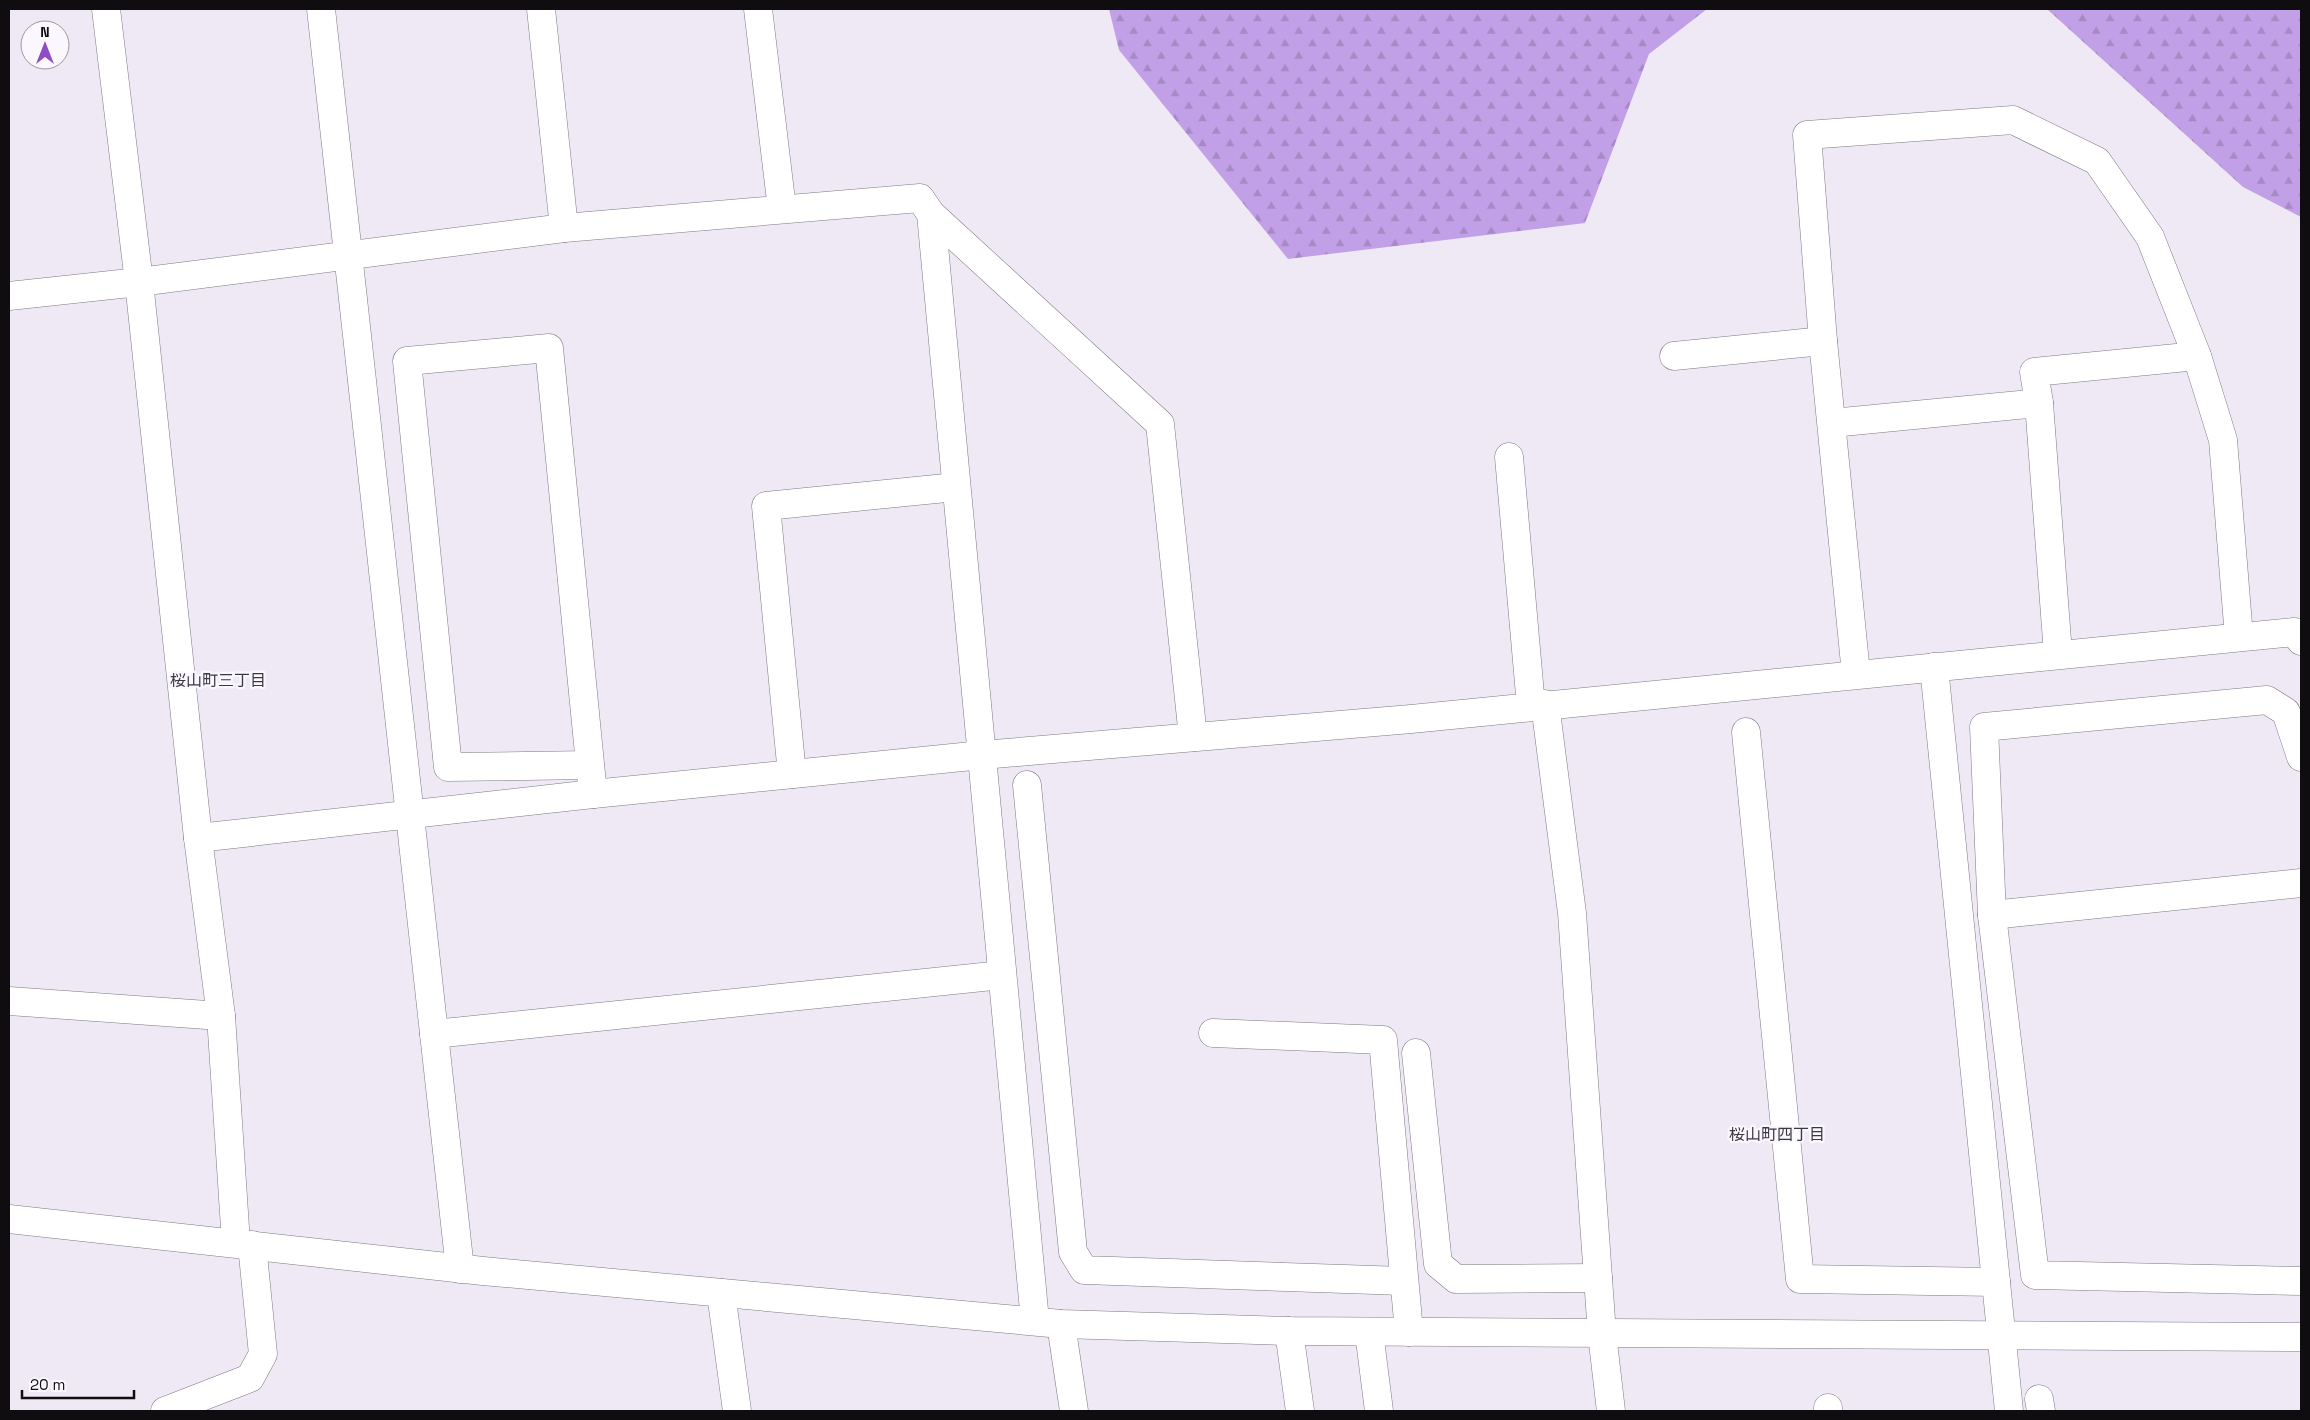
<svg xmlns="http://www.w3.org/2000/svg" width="2310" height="1420" font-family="'Space Grotesk','Noto Sans JP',sans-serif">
  <defs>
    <pattern id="forest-firs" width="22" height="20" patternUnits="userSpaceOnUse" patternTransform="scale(1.25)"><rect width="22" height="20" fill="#c2a0e7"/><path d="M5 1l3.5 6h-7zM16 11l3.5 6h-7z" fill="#a689c5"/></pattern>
  </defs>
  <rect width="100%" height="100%" fill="#eee9f4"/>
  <g fill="url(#forest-firs)">
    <polygon points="1109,9 1707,9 1649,54 1585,223 1288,259 1119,50"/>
    <polygon points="2047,9 2301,10 2301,217 2243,187"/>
  </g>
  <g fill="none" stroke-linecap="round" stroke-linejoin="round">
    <g stroke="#7d7982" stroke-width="29">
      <g id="street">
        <polyline points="106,9 139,282 198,838 221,1016 236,1243"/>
        <polyline points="321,9 460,1269"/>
        <polyline points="541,9 564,228"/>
        <polyline points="758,9 782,209"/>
        <polyline points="931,214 1160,424 1193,737"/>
        <polyline points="9,296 139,282 564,228 920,198 931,214 1035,1321"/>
        <polyline points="1674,356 1823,341"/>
        <polyline points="2039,403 2034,372 2197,356"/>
        <polyline points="1832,423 2039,403 2058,654"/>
        <polyline points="1509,457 1531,706"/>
        <polyline points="1934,667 2009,1411"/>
        <polyline points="1856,674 1823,341 1807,135 2013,120 2097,161 2150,237 2197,356 2223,440 2239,637"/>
        <polyline points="1545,704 1572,913 1602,1334 1611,1411"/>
        <polyline points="1746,732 1800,1279 1996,1282"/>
        <polyline points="2301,757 2286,712 2267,700 1984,727 1992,915 2035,1275 2301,1281"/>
        <polyline points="590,765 448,767 407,361 549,348 593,794"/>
        <polyline points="792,774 766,506 956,487"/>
        <polyline points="1027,785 1073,1252 1084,1270 1404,1281"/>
        <polyline points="198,838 593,794 982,755 1411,719 2294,632 2301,641"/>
        <polyline points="1992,915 2301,883"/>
        <polyline points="9,1001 221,1016"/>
        <polyline points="1213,1033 1383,1040 1409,1332"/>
        <polyline points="434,1034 1002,975"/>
        <polyline points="1416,1053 1438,1264 1456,1279 1598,1278"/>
        <polyline points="721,1293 737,1411"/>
        <polyline points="1061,1324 1074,1411"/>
        <polyline points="1289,1331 1300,1411"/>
        <polyline points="1369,1332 1379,1411"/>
        <polyline points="2039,1399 2041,1411"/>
        <polyline points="1828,1408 1828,1411"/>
        <polyline points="165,1411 250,1378 263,1354 252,1245"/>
      </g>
    </g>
    <g stroke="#7d7982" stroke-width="29">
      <polyline id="secondary" points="9,1219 483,1271 1061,1324 1289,1331 2301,1337"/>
    </g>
    <use href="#street" stroke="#fff" stroke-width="28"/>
    <use href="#secondary" stroke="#fff" stroke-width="28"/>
  </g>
  <g text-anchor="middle" stroke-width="4.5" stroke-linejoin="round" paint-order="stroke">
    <g font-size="16" fill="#3b3840" stroke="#faf7fe">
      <text x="218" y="686">桜山町三丁目</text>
      <text x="1777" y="1140">桜山町四丁目</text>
    </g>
  </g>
  <rect width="2310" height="1420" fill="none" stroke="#0f0d10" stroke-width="20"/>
  <g transform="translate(45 45)"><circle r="24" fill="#faf7fe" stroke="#9c999f"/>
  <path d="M0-4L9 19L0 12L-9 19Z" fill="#8d4ec3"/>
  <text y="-8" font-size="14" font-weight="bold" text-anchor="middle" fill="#0f0d10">N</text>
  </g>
  <path d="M22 1390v8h112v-8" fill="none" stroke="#0f0d10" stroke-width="2.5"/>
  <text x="30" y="1390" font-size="15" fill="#0f0d10" stroke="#faf7fe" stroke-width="4" paint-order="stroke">20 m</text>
</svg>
